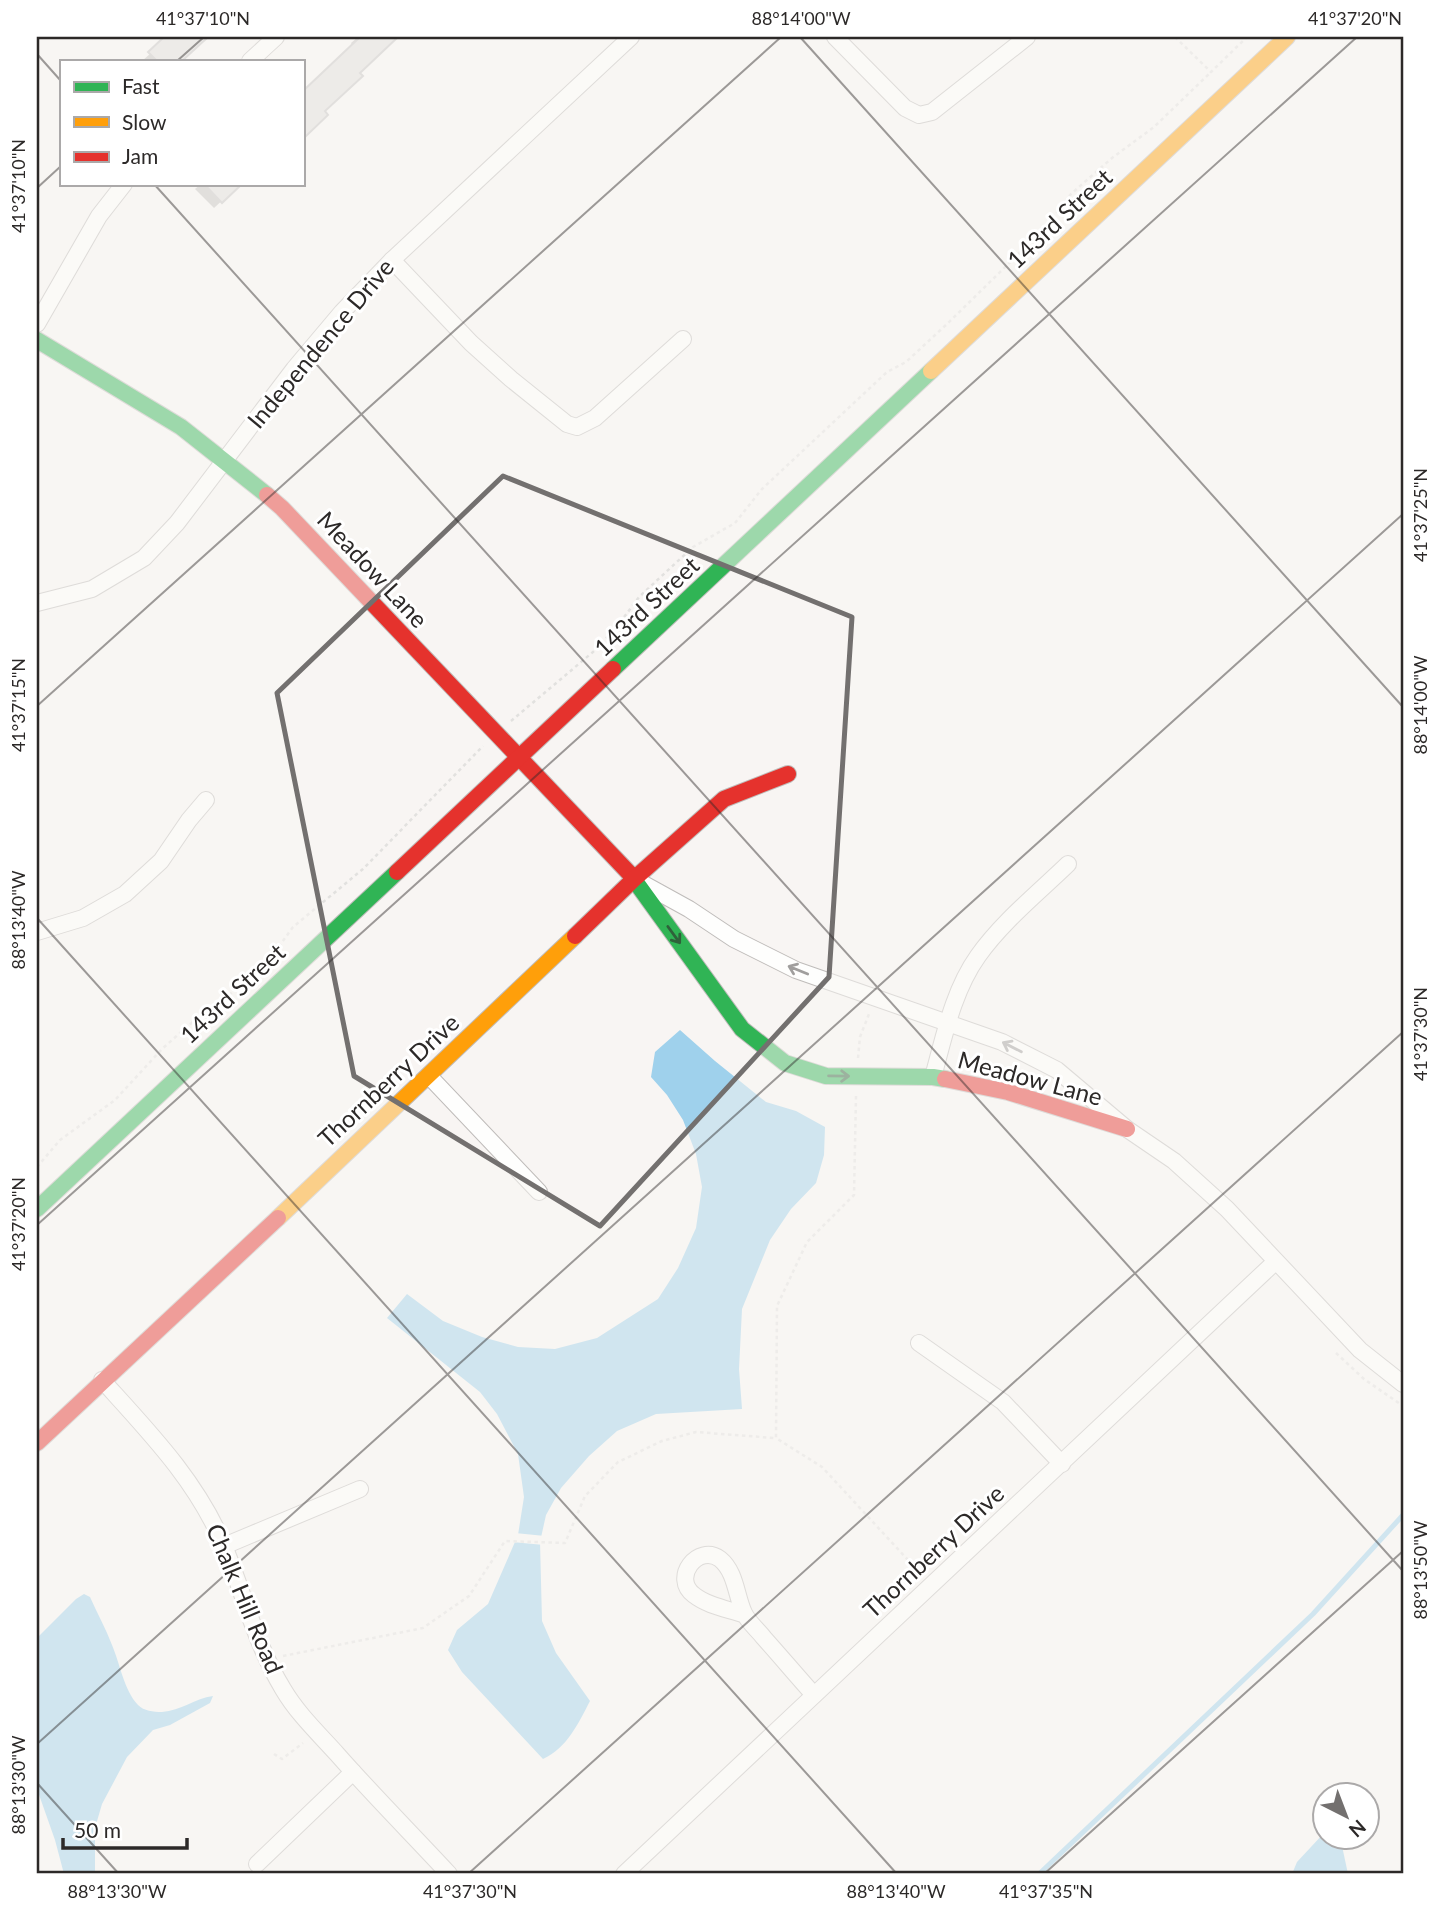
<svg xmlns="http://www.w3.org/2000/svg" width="1440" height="1911" font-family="Lato,sans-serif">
  <rect width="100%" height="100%" fill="#f8f5f3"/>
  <g fill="#9fd1ec">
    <path d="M680,1030L715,1061L766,1102L796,1111L825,1127L824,1155L816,1183L791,1209L770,1240L742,1309L739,1369L742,1409L656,1414L617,1431L589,1456L561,1488L546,1515L540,1542L542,1621L556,1653L590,1701C578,1724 567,1748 543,1759L462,1672L448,1650L457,1630L488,1604L518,1535L524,1497L518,1454L497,1414L480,1392L387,1318L407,1294L443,1321L482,1337L518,1347L555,1349L597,1338L658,1299L678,1268L696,1228L702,1187L696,1154L683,1120L667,1095L651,1077L655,1052Z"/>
    <path d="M84,1594L90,1597C97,1613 106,1629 112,1645C120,1664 124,1690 138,1705C144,1711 153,1712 162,1712C181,1711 195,1698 213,1696L210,1703L170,1725L153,1730L127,1757L102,1804L95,1828V1874H64L55,1840L37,1789V1638L76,1599Z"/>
    <polygon points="1324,1833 1324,1838 1333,1838 1342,1846 1348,1874 1292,1874 1297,1862"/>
  </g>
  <polygon fill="#f8f5f3" points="515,1533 545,1536 544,1545 512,1542"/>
  <g fill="#0003">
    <polygon points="169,37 209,37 182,61 142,61"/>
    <polygon points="358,37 395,37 323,111 326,115 303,137 303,90 304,92 353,46 351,43"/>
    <polygon points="201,184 240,184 214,208 195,189"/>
  </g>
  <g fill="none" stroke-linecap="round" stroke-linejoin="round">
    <polyline stroke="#9fd1ec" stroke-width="5" points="1039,1874 1313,1614 1403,1515"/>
  </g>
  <g fill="#e0dddc" stroke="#c6c4c3" stroke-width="2">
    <polygon points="164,37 208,37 182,61 157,61 148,52"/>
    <polygon points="360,37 398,37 360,73 363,76 325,111 328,115 303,139 303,91"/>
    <polygon points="204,184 242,184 222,203"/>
  </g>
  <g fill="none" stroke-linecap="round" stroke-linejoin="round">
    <g stroke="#bfbcba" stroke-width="18">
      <g id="street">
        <polyline points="835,37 905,108 919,115 932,112 1027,37"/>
        <polyline points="250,61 276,37"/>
        <polyline points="392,260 471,343 511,379 567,424 577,427 595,418 683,339"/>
        <polyline points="37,324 99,216 124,184"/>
        <polyline points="37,603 92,589 144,558 177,523 294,369 342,312 392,260 631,37"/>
        <polyline points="640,882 689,909 734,939 796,970 1002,1042 1057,1070 1127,1129 1174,1161 1227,1209 1360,1350 1403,1384"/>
        <polyline points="37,932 83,918 125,894 161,861 189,820 206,800"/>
        <polyline points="429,1076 539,1192"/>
        <path d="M933,1077C944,1037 953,991 978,956C1002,922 1038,893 1068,864"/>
        <polyline points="919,1343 1003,1402 1062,1464"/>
        <path d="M102,1380C149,1432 197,1481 224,1546C245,1596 254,1641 283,1689C297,1713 318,1733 337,1754C373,1795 412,1834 449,1874"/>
        <polyline points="224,1546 360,1489"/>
        <path d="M745,1615C728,1609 708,1606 694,1595C671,1578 698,1543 720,1559C736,1572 736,1596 744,1613C748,1622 758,1630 764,1638C781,1657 797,1676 814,1695"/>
        <polyline points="257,1864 353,1772"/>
        <polyline points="624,1874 1275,1262"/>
      </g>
    </g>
    <g stroke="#bfbcba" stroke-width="18">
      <g id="fast">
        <polyline points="37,340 181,427 267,495"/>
        <polyline points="613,669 931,371"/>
        <polyline points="630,874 742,1029 785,1063 826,1076 933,1077 945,1079"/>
        <polyline points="37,1209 397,872"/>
      </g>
    </g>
    <g stroke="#bfbcba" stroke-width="18">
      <g id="slow">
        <polyline points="931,371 1287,37"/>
        <polyline points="278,1218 575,936"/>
      </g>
    </g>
    <g stroke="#bfbcba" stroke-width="18">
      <g id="jam">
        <polyline points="267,495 282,508 630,874"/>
        <polyline points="397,872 613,669"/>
        <polyline points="575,936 634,879 724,799 788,774"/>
        <polyline points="945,1079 1008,1092 1127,1129"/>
        <polyline points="37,1443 278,1218"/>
      </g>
    </g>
    <g stroke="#e2e1df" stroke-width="2.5" stroke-dasharray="3.5 3.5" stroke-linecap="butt">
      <polyline points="1175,37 1211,72 1247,37"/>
      <polyline points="511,721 593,652 616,628 639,597 693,547 735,523 762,489 887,372 906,362 947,324 1045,228 1071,194 1112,158 1154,127 1211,72"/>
      <polyline points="858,1058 860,1037 869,1014"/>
      <polyline points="856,1096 854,1195 807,1242 777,1306 776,1438 822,1467 921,1574"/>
      <polyline points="37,1167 60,1140 115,1100 162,1049 189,1025 262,970 293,927 363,869 483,746"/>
      <polyline points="1336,1353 1364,1379 1403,1406"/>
      <polyline points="283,1656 423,1628 469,1596 505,1541 565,1543 585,1496 618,1462 662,1441 696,1432 774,1438"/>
      <polyline points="274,1754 282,1759 303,1743"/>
    </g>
    <use href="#street" stroke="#fefefd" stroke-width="16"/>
    <use href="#fast" stroke="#30b455" stroke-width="16"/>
    <use href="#slow" stroke="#ff9f0a" stroke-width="16"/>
    <use href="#jam" stroke="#e5322d" stroke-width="16"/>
  </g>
  <defs><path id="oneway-shaft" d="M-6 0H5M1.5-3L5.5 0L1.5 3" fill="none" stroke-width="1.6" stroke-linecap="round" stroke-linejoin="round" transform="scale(1.75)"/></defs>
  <g stroke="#2e613a">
    <use href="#oneway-shaft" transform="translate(674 935) rotate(54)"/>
    <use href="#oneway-shaft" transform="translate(839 1076) rotate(1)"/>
  </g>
  <g stroke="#a09e9d">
    <use href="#oneway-shaft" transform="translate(798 970) rotate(-158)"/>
    <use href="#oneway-shaft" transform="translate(1012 1047) rotate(-153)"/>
  </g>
  <path d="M0 0H1440V1911H0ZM503,476L852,617L829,977L600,1226L354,1076L277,693Z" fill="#f8f5f3" fill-opacity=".55" fill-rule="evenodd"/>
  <path fill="none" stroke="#73706f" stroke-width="5" stroke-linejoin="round" d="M503,476L852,617L829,977L600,1226L354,1076L277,693Z"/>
  <path fill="none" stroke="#2c2928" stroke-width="2" stroke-opacity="0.45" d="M800,37L1403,707M37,54L61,81M177,61L204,37M154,184L1403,1571M37,188L61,166M37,706L781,37M37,918L897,1874M37,1225L1357,37M37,1744L1403,514M37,1783L119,1874M468,1874L1403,1032M1044,1874L1403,1551"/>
  <g text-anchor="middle" stroke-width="6" stroke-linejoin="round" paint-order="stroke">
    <g font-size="24" fill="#2c2928" stroke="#fff">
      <text transform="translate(1060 219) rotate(-43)" y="8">143rd Street</text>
      <text transform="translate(321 344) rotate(-50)" y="8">Independence Drive</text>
      <text transform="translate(372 570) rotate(47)" y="8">Meadow Lane</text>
      <text transform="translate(647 607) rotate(-43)" y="8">143rd Street</text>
      <text transform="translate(233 994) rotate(-43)" y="8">143rd Street</text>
      <text transform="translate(1030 1079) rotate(15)" y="8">Meadow Lane</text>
      <text transform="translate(389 1081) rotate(-43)" y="8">Thornberry Drive</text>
      <text transform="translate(934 1552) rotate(-43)" y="8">Thornberry Drive</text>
      <text transform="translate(244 1599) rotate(67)" y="8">Chalk Hill Road</text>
    </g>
  </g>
  <rect width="1440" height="1911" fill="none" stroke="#ffffff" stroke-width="77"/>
  <rect x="60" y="60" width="245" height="126" fill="#ffffff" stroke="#aba9a9" stroke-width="2"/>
  <rect x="74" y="82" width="35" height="10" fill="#30b455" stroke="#aba9a9" stroke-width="2"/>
  <text x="122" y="94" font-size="21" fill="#2c2928">Fast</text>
  <rect x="74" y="117" width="35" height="10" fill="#ff9f0a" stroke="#aba9a9" stroke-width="2"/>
  <text x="122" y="130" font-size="21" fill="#2c2928">Slow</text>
  <rect x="74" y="152" width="35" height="10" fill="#e5322d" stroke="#aba9a9" stroke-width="2"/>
  <text x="122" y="164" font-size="21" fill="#2c2928">Jam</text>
  <g transform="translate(1346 1816) rotate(138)"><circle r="33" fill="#ffffff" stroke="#aba9a9" stroke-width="2"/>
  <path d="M0-5L12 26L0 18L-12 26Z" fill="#73706f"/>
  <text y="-10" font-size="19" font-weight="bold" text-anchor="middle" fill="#2c2928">N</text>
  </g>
  <path d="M63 1838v10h124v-10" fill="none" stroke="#2c2928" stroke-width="3.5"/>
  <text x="74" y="1838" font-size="21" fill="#2c2928" stroke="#ffffff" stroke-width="5" paint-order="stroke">50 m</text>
  <rect x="38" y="38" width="1364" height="1834" fill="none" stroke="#2c2928" stroke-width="2.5"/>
  <g font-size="18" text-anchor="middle" fill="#2c2928">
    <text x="203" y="25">41°37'10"N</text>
    <text x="801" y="25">88°14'00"W</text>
    <text x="1355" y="25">41°37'20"N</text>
    <text transform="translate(19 186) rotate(-90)" y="6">41°37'10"N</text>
    <text transform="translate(1421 515) rotate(-90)" y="6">41°37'25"N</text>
    <text transform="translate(19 705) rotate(-90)" y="6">41°37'15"N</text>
    <text transform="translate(1421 705) rotate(-90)" y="6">88°14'00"W</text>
    <text transform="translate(19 920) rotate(-90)" y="6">88°13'40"W</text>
    <text transform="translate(1421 1034) rotate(-90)" y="6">41°37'30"N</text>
    <text transform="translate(19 1224) rotate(-90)" y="6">41°37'20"N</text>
    <text transform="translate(1421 1570) rotate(-90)" y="6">88°13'50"W</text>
    <text transform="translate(19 1785) rotate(-90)" y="6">88°13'30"W</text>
    <text x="117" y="1898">88°13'30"W</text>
    <text x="470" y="1898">41°37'30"N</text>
    <text x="896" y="1898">88°13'40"W</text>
    <text x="1046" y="1898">41°37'35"N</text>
  </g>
</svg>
